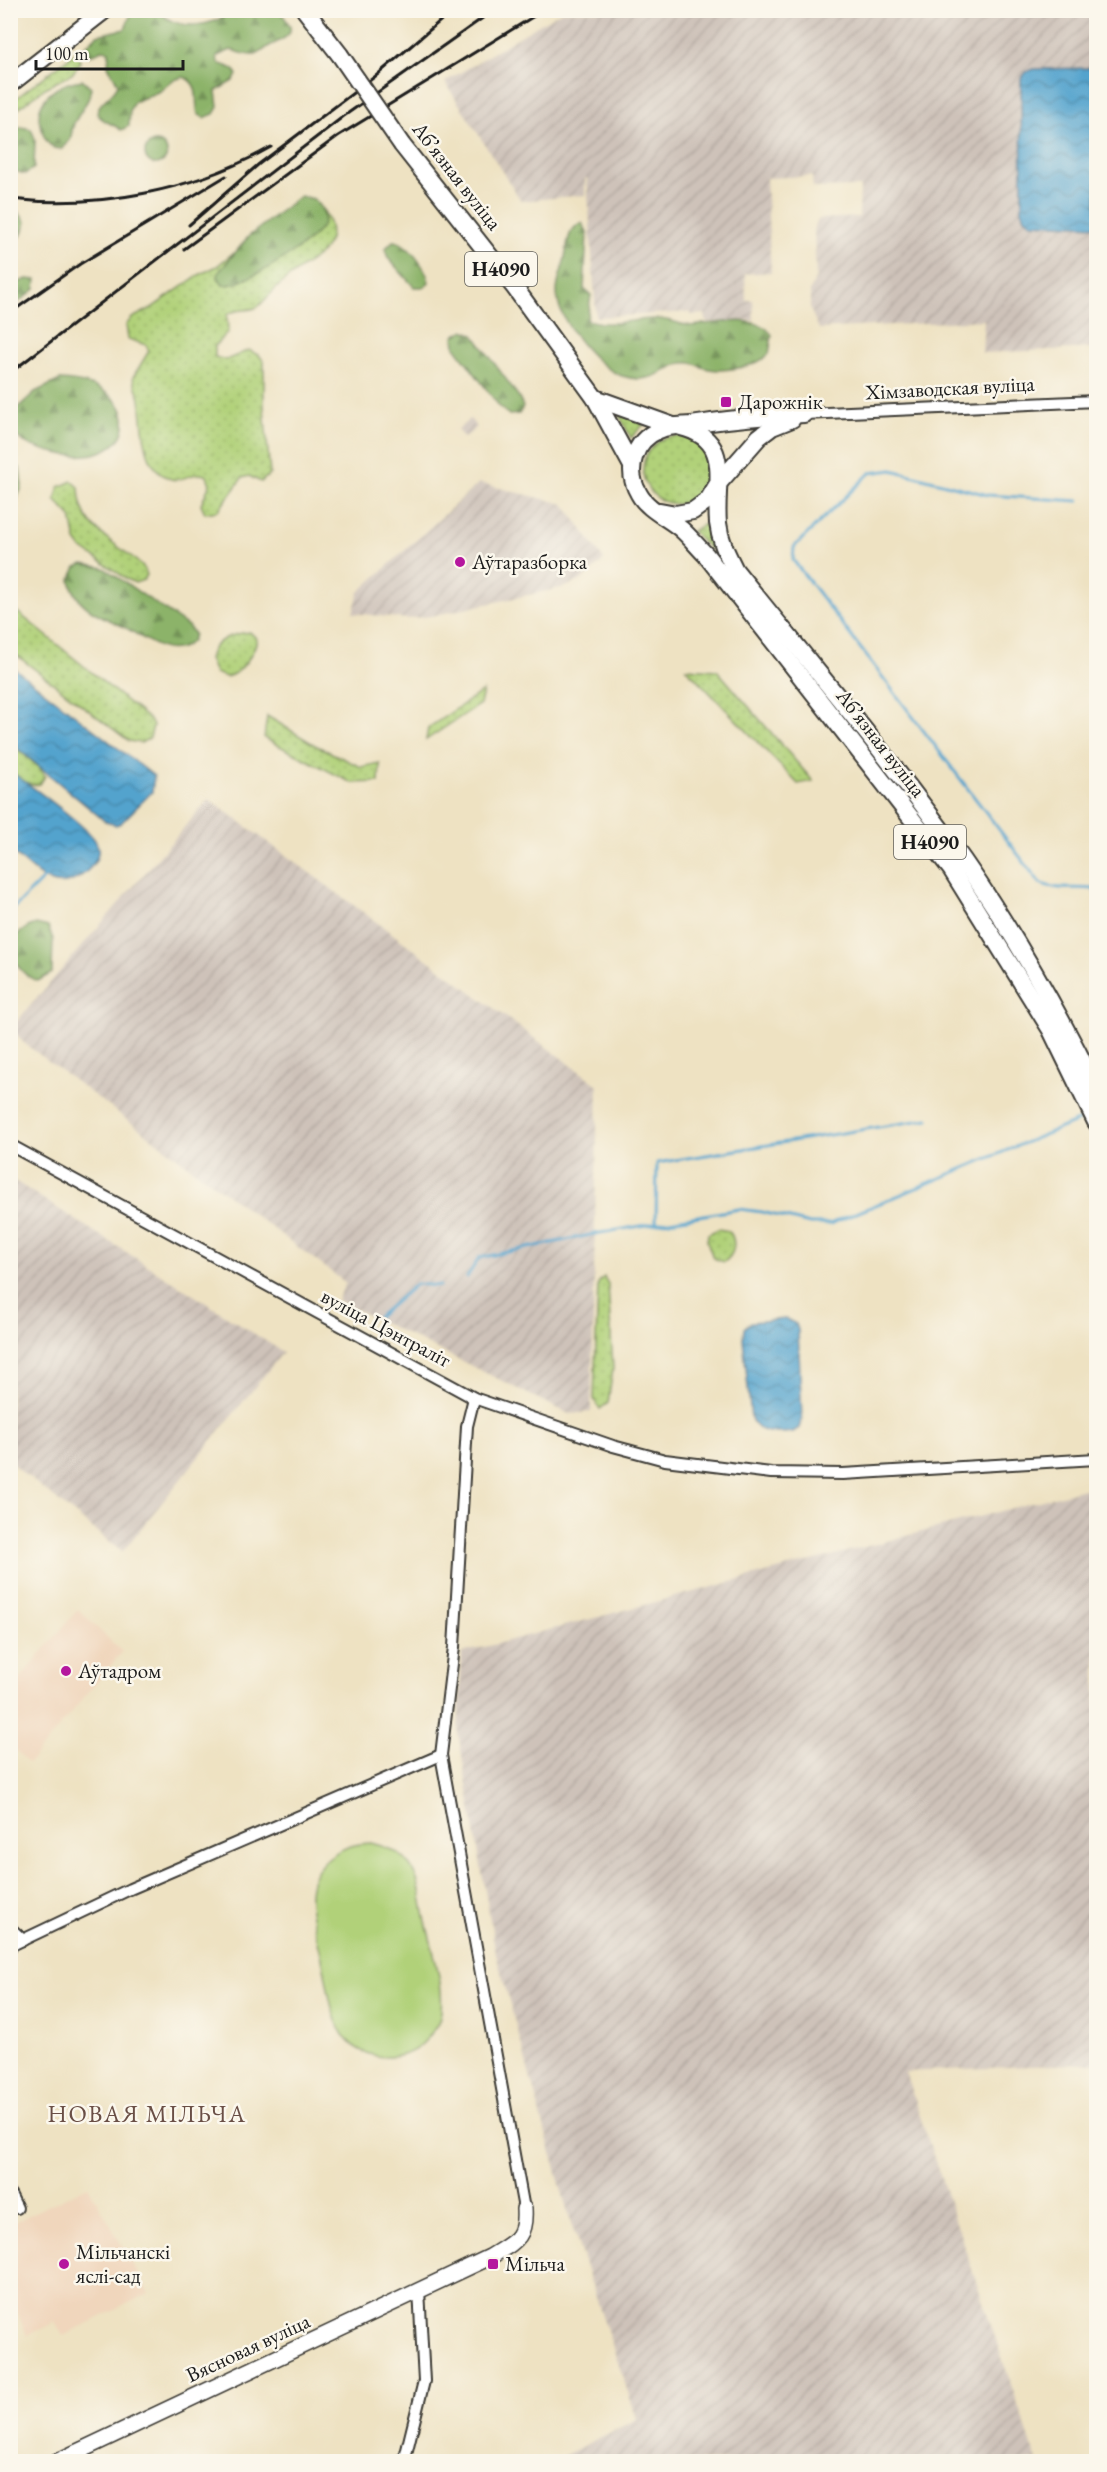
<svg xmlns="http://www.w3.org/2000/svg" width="1107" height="2472" font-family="'EB Garamond',serif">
  <defs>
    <pattern id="industrial-furrows" width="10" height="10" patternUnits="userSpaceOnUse" patternTransform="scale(1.5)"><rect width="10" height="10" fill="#cec2b9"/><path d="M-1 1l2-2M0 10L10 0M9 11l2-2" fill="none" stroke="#b0a69e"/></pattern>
    <pattern id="grass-dots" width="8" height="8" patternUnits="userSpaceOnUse" patternTransform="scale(1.5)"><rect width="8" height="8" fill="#b1d179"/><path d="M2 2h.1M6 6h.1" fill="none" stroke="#98b368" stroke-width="1.8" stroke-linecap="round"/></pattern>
    <pattern id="forest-firs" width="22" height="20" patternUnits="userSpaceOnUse" patternTransform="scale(1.5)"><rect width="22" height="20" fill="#8cb369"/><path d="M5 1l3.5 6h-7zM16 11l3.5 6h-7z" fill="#729156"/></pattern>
    <pattern id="water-waves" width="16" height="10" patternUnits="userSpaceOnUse" patternTransform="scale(1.5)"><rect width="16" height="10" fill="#53a3cd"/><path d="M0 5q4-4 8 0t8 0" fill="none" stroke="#4484a6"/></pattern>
  </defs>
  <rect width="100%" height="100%" fill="#fbf7ec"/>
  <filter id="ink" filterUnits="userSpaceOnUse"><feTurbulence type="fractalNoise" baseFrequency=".0167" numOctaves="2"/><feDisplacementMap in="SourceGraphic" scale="12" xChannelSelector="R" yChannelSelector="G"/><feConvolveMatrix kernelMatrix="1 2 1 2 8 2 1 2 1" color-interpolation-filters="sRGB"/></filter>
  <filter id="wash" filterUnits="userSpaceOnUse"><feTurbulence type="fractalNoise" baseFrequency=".008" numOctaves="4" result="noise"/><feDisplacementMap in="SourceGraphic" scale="24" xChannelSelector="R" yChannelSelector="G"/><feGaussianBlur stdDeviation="1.35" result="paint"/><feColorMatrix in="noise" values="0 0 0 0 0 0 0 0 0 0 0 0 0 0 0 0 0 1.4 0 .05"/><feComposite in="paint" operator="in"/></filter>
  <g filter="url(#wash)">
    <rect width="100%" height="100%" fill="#eee2c2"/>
    <g fill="#f0d6bc">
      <polygon points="78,1609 122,1652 29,1763 11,1746 11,1690"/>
      <polygon points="88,2186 149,2293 63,2336 55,2322 27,2336 11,2297 11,2224"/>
    </g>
    <g fill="url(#industrial-furrows)">
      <polygon points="562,11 1096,11 1096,348 982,353 984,320 819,329 810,309 810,291 816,277 814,227 819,219 859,217 860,187 813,188 812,176 766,178 771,272 745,274 746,300 753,300 754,320 706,322 705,314 691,315 691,312 596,317 587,178 585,179 585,195 521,201 445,82"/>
      <polygon points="470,419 477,427 464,438 457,430"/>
      <polygon points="479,483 564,504 604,560 581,580 565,587 431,616 407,619 353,613 359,592"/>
      <polygon points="209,799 598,1085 591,1412 569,1414 337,1300 346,1283 24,1043 11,1028"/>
      <polygon points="10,1178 283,1352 122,1552 11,1463"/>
      <polygon points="1096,1486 1096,2063 905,2072 1037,2461 560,2461 559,2458 637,2419 570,2220 496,1954 458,1733 462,1653"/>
    </g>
    <g fill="url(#grass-dots)" stroke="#66764a" stroke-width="1.5">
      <polygon points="74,54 79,57 80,63 72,74 45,88 11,114 11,102"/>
      <path d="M319,204C349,244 316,256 289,277C277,286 268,297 258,307C247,312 235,308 227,315L228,332L215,346V357L226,360L249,350L260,356L264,362V407L270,474L261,482L249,476L242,478L218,511L205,513L201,504L210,484L207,476C193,469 184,483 171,479C140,468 144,424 140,400C139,392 134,385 133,377L149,351L146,345L128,339L126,325L132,318L150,309L197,276L217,266L233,253L218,277L223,285C249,273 341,243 319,204Z"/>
      <polygon points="617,411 644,424 631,438"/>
      <circle cx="677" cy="470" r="34"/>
      <path d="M72,481L79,487C79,532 117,540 144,568L147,575L144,580L135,583L127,579L81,548L76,541L71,517L55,500L59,487Z"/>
      <polygon points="710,521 716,546 710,549 692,531"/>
      <polygon points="10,606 150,720 153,726 150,738 141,743 129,741 11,651"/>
      <path d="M250,632L257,639C254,654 241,674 226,677L215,673L209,659C213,639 232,634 250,632Z"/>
      <polygon points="686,668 717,670 813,781 798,784"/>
      <polygon points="483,691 480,704 426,740 428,728"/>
      <polygon points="267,716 315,745 361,767 380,763 379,782 352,783 264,738"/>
      <path d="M10,743L40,768L45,776L40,784C28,787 20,778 11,771Z"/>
      <path d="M718,1229L729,1231C737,1241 735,1255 724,1262L713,1258L707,1241L708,1234Z"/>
      <polygon points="604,1277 608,1284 613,1368 608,1403 600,1409 594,1399 598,1283"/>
    </g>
    <g fill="url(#forest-firs)" stroke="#546842" stroke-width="1.5">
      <path d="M132,11H160C172,31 216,28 229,11H279C298,31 292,35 271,45C265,48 262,53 255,55C246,56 239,52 231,50L217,56L218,63L234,69L237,75L233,81L216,91L218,107L214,114L204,118L198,114C194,100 201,85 184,77L173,80L160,91L134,102L130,110L129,126L121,130C114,124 100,121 97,113C99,100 114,96 118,84L108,66L109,51L102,50L89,56L83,53V49L97,35L125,29Z"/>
      <path d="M83,80L91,87L89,98L74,123L70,140L61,149L54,148C46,143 42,134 40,124C34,99 59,82 83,80Z"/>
      <polygon points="21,127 31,129 35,139 34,168 25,174 11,170 11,132"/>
      <circle cx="156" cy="153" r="11"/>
      <path d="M300,196L314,199C320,206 327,214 323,224C318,241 239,289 223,285L218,277L219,272L249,236Z"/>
      <polygon points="11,210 18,212 26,222 21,236 11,242"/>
      <path d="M582,223L587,233L584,289L591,295L587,320C615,328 631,318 658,319C674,319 688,330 703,324C724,323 759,314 772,335L769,354C757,367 726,372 709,369C703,368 697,364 691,363C670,359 658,388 622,376C596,367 557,321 557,292C557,280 563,269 565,257C568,243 567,229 582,223Z"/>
      <path d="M393,241C407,241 427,269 429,282L425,287H414L388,258L385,249Z"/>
      <polygon points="27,279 36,280 35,289 11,308 11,285"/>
      <polygon points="464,330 474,335 519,397 523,407 519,414 509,415 499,406 455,347 454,336"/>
      <path d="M60,380C151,383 143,474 51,452C36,448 20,443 11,430L12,413L35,392Z"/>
      <polygon points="11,460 20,468 22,487 11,512"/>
      <path d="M83,564L104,568L188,626L194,634L192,641C172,660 151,643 133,632C109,617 77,613 70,580L76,567Z"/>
      <path d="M36,924L48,927L53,939L52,973L38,981C20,975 7,956 14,937L28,927Z"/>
    </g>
    <path fill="#b1d179" stroke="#66764a" stroke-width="1.5" d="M371,1843C383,1846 395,1850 404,1858C408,1863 414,1872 416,1877C421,1889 422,1905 425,1917C431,1946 444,1981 441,2011C440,2024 432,2033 424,2042C402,2066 358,2060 342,2033C330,2013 328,1985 323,1963C319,1943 311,1921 310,1901C308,1864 339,1844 371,1843Z"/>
    <g fill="url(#water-waves)" stroke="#386074" stroke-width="1.5">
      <polygon points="1096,68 1096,226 1031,223 1025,218 1022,210 1021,79 1026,72 1034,69"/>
      <polygon points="10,665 154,776 152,792 121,823 116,825 106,822 11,743"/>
      <path d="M10,771C28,784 88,826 96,842C101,851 97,860 91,867C58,902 39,874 11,851Z"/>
      <path d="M786,1319L796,1324L798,1330L802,1418L799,1428L793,1432C779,1434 757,1435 751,1418L743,1339L744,1328L751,1322Z"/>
    </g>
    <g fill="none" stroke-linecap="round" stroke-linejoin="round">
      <g stroke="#53a3cd" stroke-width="3">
        <path d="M1079,501L988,495L892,470L870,473L794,547L793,560L1040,883C1056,891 1076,887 1094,889L1096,894"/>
        <polyline points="10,912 47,875"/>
        <polyline points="656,1223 657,1163 928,1119"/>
        <polyline points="467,1277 479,1258 600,1233 739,1209 762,1212 810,1224 830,1224 1080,1120"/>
        <polyline points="378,1317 416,1284 440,1286"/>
      </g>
    </g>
  </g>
  <g filter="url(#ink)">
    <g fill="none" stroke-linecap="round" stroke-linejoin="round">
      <g stroke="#3c3a35" stroke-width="14">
        <g id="street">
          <polyline points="804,414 1096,401"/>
          <polyline points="10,1145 474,1398 613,1446 665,1460 771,1473 843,1474 1096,1459"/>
          <polyline points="474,1398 467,1426 454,1647 441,1755 524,2209"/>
          <polyline points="10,1928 23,1940"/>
          <polyline points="10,1946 130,1889 441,1755"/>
          <polyline points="10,2194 17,2208"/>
          <polyline points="404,2462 424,2381 419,2290"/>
        </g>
      </g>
      <g stroke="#3c3a35" stroke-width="18">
        <path id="secondary" d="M56,2462L490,2257C513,2242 526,2240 524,2209"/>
      </g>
      <g stroke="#3c3a35" stroke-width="20">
        <g id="primary">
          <polyline points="305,10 340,55"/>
          <polyline points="10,84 105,10"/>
          <polyline points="402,145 515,288 595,398 632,466"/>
          <polyline points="595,398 673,426"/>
          <path d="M804,414C766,416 728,419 691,425C680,426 669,425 659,430C633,441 625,471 639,494C647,509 668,518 681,529C690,537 698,547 706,555L951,869L1051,1030L1096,1122"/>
          <path d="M681,427C734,440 714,482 718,523C720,541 727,554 735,570C812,666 892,760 963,860C1014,933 1057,1009 1096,1088"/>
          <polyline points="660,511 676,514 693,511 708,500 717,485 759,437 772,427 792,419"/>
        </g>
      </g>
      <use href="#street" stroke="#fff" stroke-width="10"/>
      <use href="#secondary" stroke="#fff" stroke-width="15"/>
      <use href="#primary" stroke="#fff" stroke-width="16"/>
      <g stroke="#1c1c1c" stroke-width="3">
        <path d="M10,199C99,209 193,191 271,147"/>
        <polyline points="189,225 259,164 377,75 453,10"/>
        <polyline points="184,249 338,136 544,10"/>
        <polyline points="10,313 80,264 226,176"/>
        <polyline points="10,373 344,116 494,10"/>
      </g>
      <g stroke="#3c3a35" stroke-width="20" stroke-linecap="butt">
        <polyline id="primary-bridge" points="340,55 402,145"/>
      </g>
      <use href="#primary-bridge" stroke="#fff" stroke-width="16"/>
    </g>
  </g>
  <g fill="#b5179e" stroke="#fbf7ec" stroke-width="2">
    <rect x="720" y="396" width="12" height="12" rx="3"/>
    <circle cx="460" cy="562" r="6"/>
    <circle cx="66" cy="1671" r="6"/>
    <circle cx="64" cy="2264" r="6"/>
    <rect x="487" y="2258" width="12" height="12" rx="3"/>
  </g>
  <g text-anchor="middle" stroke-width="5" stroke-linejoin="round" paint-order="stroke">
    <g fill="#fbf7ec" stroke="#5f5e5a" stroke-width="1.5">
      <rect x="465" y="252" width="72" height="34" rx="4.5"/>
      <rect x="894" y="825" width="72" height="34" rx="4.5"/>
    </g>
    <g font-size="20" font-weight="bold" fill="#1c1c1c">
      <text x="501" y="276">Н4090</text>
      <text x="930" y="849">Н4090</text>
    </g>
    <g font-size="21" fill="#1c1c1c" stroke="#fbf7ec">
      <text transform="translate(457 176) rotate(52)" y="7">Абʼязная вуліца</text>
      <text transform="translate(950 388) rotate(-3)" y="7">Хімзаводская вуліца</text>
      <text transform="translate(881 743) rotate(52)" y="7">Абʼязная вуліца</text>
      <text transform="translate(386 1328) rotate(28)" y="7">вуліца Цэнтраліт</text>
      <text transform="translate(248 2348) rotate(-25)" y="7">Вясновая вуліца</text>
    </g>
    <g font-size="21" fill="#1c1c1c" stroke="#fbf7ec" text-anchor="start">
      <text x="738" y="409">Дарожнік</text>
      <text x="472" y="569">Аўтаразборка</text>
      <text x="78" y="1678">Аўтадром</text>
      <text x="76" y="2259">Мільчанскі<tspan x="76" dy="24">яслі-сад</tspan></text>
      <text x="505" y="2271">Мільча</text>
    </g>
    <g font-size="24" letter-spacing="1.5" fill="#6a4f46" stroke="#fbf7ec">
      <text x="147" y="2122">НОВАЯ МІЛЬЧА</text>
    </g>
  </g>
  <rect width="1107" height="2472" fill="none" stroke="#fbf7ec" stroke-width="36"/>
  <path d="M36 60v9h147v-9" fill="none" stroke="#1c1c1c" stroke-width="3"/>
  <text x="45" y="60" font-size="18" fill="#1c1c1c" stroke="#fbf7ec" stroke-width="4.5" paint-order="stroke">100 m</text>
</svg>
